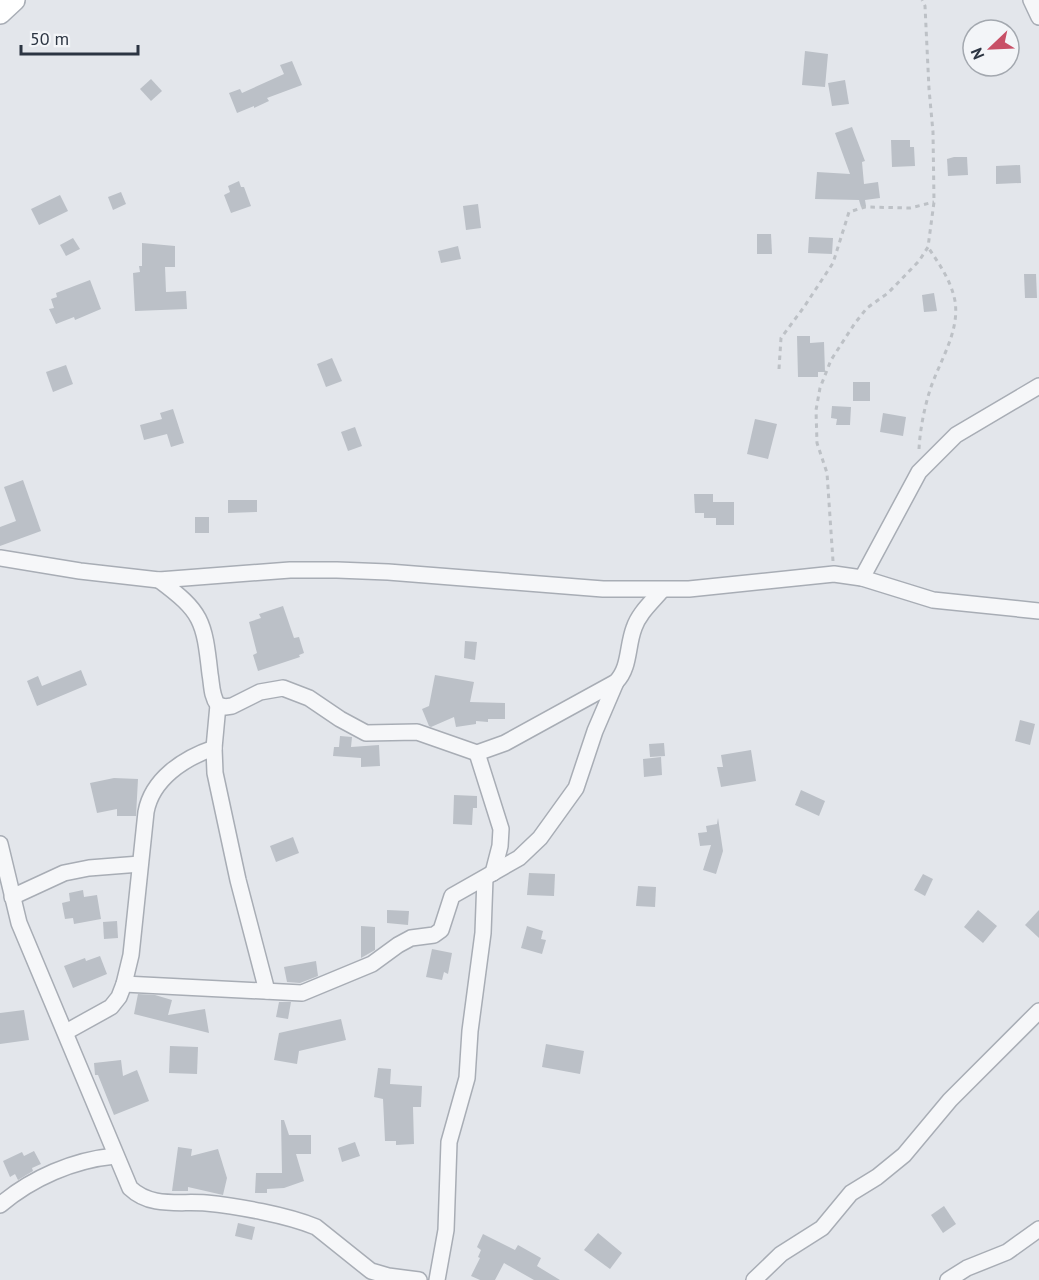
<svg xmlns="http://www.w3.org/2000/svg" width="1039" height="1280" font-family="'PT Sans',sans-serif">
  <rect width="100%" height="100%" fill="#e3e6eb"/>
  <g fill="#bbc0c7">
    <polygon points="805,51 828,54 825,87 802,85"/>
    <polygon points="292,61 302,85 267,98 269,101 254,108 254,106 237,113 229,93 240,89 242,93 284,74 280,65"/>
    <polygon points="151,79 162,91 151,101 140,89"/>
    <polygon points="845,80 849,104 832,106 828,83"/>
    <polygon points="852,127 865,161 862,162 864,184 878,182 880,198 865,200 866,206 861,207 859,200 815,199 817,172 850,174 835,133"/>
    <polygon points="891,140 910,140 910,147 914,147 915,166 892,167"/>
    <polygon points="954,157 967,157 968,175 948,176 947,159"/>
    <polygon points="1020,165 1021,183 996,184 996,166"/>
    <polygon points="239,181 241,187 244,187 251,206 231,213 224,195 230,192 228,186"/>
    <polygon points="121,192 126,204 113,210 108,197"/>
    <polygon points="60,195 68,211 39,225 31,209"/>
    <polygon points="478,204 481,228 466,230 463,206"/>
    <polygon points="757,234 771,234 772,254 757,254"/>
    <polygon points="809,237 833,238 832,254 808,253"/>
    <polygon points="73,238 80,249 66,256 60,245"/>
    <polygon points="142,243 175,246 175,267 165,267 166,292 186,291 187,309 135,311 133,273 140,272 139,266 142,266"/>
    <polygon points="458,246 461,259 441,263 438,251"/>
    <polygon points="1024,274 1036,274 1037,298 1025,298"/>
    <polygon points="90,280 101,309 75,320 74,317 56,324 49,309 54,308 51,299 57,297 56,293"/>
    <polygon points="934,293 937,311 924,312 922,295"/>
    <polygon points="797,336 810,336 810,343 824,342 825,372 818,372 818,377 798,377"/>
    <polygon points="332,358 342,381 326,387 317,364"/>
    <polygon points="66,365 73,384 53,392 46,372"/>
    <rect x="853" y="382" width="17" height="19"/>
    <polygon points="832,406 851,407 850,425 836,425 837,419 831,418"/>
    <polygon points="173,409 184,443 171,447 167,434 144,440 140,425 162,419 160,413"/>
    <polygon points="883,413 906,417 903,436 880,432"/>
    <polygon points="755,419 777,424 768,459 747,454"/>
    <polygon points="355,427 362,446 348,451 341,432"/>
    <polygon points="23,480 41,531 0,546 0,527 16,521 4,487"/>
    <polygon points="694,494 713,494 713,502 734,502 734,525 716,525 716,518 704,518 704,513 695,513"/>
    <polygon points="228,500 257,500 257,512 228,513"/>
    <rect x="195" y="517" width="14" height="16"/>
    <polygon points="283,606 294,638 299,637 304,653 299,655 300,657 258,671 253,655 257,653 249,622 261,618 259,614"/>
    <polygon points="465,641 477,642 475,660 464,658"/>
    <polygon points="81,670 87,685 37,706 27,681 38,676 42,686"/>
    <polygon points="435,675 474,682 470,702 505,703 505,719 488,719 488,722 476,721 476,724 456,727 454,717 431,727 429,726 422,709 429,706"/>
    <polygon points="1020,720 1035,724 1030,745 1015,741"/>
    <polygon points="340,736 352,737 351,747 379,745 380,766 361,767 361,758 333,756 334,747 339,747"/>
    <polygon points="664,743 665,756 650,757 649,744"/>
    <polygon points="751,750 756,781 721,787 717,767 723,767 721,755"/>
    <polygon points="661,757 662,775 644,777 643,759"/>
    <polygon points="114,778 138,779 136,816 117,816 117,809 97,813 90,783"/>
    <polygon points="801,790 825,801 819,816 795,805"/>
    <polygon points="454,795 477,796 477,808 473,808 472,825 453,824"/>
    <polygon points="718,818 723,851 716,874 703,870 711,845 700,846 698,833 707,832 706,826 717,824"/>
    <polygon points="293,837 299,853 276,862 270,846"/>
    <polygon points="529,873 555,874 554,896 527,895"/>
    <polygon points="923,874 933,879 925,896 914,890"/>
    <polygon points="638,886 656,887 655,907 636,906"/>
    <polygon points="83,890 84,897 97,895 101,919 74,924 73,918 65,919 62,903 70,901 69,893"/>
    <polygon points="387,910 409,911 408,925 387,923"/>
    <polygon points="978,910 997,926 983,943 964,927"/>
    <polygon points="1039,910 1039,938 1025,925"/>
    <polygon points="117,921 118,938 104,939 103,922"/>
    <polygon points="361,926 375,927 375,950 361,958"/>
    <polygon points="527,926 543,931 541,939 546,940 542,954 521,948"/>
    <polygon points="432,949 452,953 448,974 444,972 442,980 426,977"/>
    <polygon points="100,956 107,974 73,988 64,966 85,958 86,961"/>
    <polygon points="316,961 318,976 300,983 287,982 284,967"/>
    <polygon points="138,994 155,995 172,1000 168,1015 205,1009 209,1033 134,1014"/>
    <polygon points="279,1002 291,1002 288,1019 276,1017"/>
    <polygon points="24,1010 29,1040 0,1044 0,1013"/>
    <polygon points="341,1019 346,1040 299,1051 297,1064 274,1060 279,1033"/>
    <polygon points="546,1044 584,1051 580,1074 542,1067"/>
    <polygon points="170,1046 198,1047 197,1074 169,1073"/>
    <polygon points="121,1060 123,1076 137,1070 149,1101 114,1115 98,1075 95,1075 94,1063"/>
    <polygon points="378,1068 391,1069 390,1084 422,1086 421,1107 413,1107 414,1144 396,1145 396,1141 385,1141 383,1099 374,1097"/>
    <polygon points="281,1120 284,1120 289,1135 311,1135 311,1154 296,1154 304,1181 284,1188 267,1189 267,1193 255,1193 256,1173 282,1173"/>
    <polygon points="355,1142 360,1156 342,1162 338,1148"/>
    <polygon points="178,1147 192,1149 191,1156 218,1149 227,1178 223,1195 188,1187 188,1191 172,1191"/>
    <polygon points="34,1151 41,1164 32,1168 33,1171 18,1180 15,1174 10,1177 3,1161 22,1152 24,1156"/>
    <polygon points="944,1206 956,1224 943,1233 931,1215"/>
    <polygon points="238,1223 255,1227 252,1240 235,1236"/>
    <polygon points="598,1233 622,1253 610,1269 584,1250"/>
    <polygon points="483,1234 515,1250 518,1245 541,1258 537,1266 560,1280 534,1280 504,1263 495,1280 480,1280 471,1276 480,1258 478,1257 481,1250 477,1247"/>
  </g>
  <g fill="none" stroke-linecap="round" stroke-linejoin="round">
    <g stroke="#a8adb5" stroke-width="18">
      <g id="street">
        <polyline points="1031,0 1039,17"/>
        <polyline points="0,558 80,571 159,580 290,570 337,570 388,572 603,589 689,589 834,574 862,578 933,600 1039,611"/>
        <polyline points="862,578 919,472 956,435 1039,386"/>
        <path d="M159,580C202,612 204,620 210,674C212,684 211,696 218,705L225,707L232,706L260,692L283,688L309,698L340,719L366,733L417,732L477,753L505,743L616,682C630,668 627,646 634,628C639,613 652,602 662,590"/>
        <polyline points="218,705 214,748 215,773 238,880 267,991"/>
        <polyline points="477,753 501,829 500,846 493,873"/>
        <path d="M0,844L19,923L130,1188C151,1208 179,1201 206,1203C237,1206 287,1215 316,1227L371,1271L388,1276L419,1280"/>
        <polyline points="12,897 64,873 89,868 140,864"/>
        <polyline points="124,984 302,993 372,964 398,945 411,938 434,935 441,930 452,896 519,858 540,838 576,788 595,731 616,682"/>
        <path d="M66,1032L111,1007L119,997L124,984L131,955L146,812C152,779 184,758 214,748"/>
        <path d="M0,1205C32,1178 73,1160 115,1156"/>
        <polyline points="437,1280 446,1230 449,1142 467,1078 470,1031 483,933 485,878"/>
        <polyline points="754,1280 781,1254 822,1228 851,1193 877,1177 904,1155 950,1100 1039,1011"/>
        <polyline points="948,1280 967,1268 1007,1252 1039,1229"/>
      </g>
    </g>
    <g stroke="#a8adb5" stroke-width="24">
      <polyline id="secondary" points="0,13 14,0"/>
    </g>
    <g stroke="#bdc1c6" stroke-width="3" stroke-dasharray="4.5 4.5" stroke-linecap="butt">
      <polyline points="779,369 781,338 804,307 833,263 849,212 865,207 910,208 934,202"/>
      <path d="M919,449C920,430 924,409 930,390C939,362 960,332 955,301C951,280 939,264 928,247"/>
      <polyline points="833,561 827,473 817,443 816,410 820,388 831,360 855,323 867,308 888,293 919,261 928,247 934,202 933,132 929,89 925,6 922,0"/>
    </g>
    <use href="#street" stroke="#f6f7f9" stroke-width="15"/>
    <use href="#secondary" stroke="#fff" stroke-width="21"/>
  </g>
  <g transform="translate(991 48) rotate(247)"><circle r="28" fill="#f3f5f8" stroke="#a3a8af" stroke-width="1.5"/>
  <path d="M0-4.5L10 22L0 15L-10 22Z" fill="#c85067"/>
  <text y="-9" font-size="16" font-weight="bold" text-anchor="middle" fill="#2c3542">N</text>
  </g>
  <path d="M21 45v9h117v-9" fill="none" stroke="#2c3542" stroke-width="3"/>
  <text x="30" y="45" font-size="18" fill="#2c3542" stroke="#f3f5f8" stroke-width="4.5" paint-order="stroke">50 m</text>
</svg>
